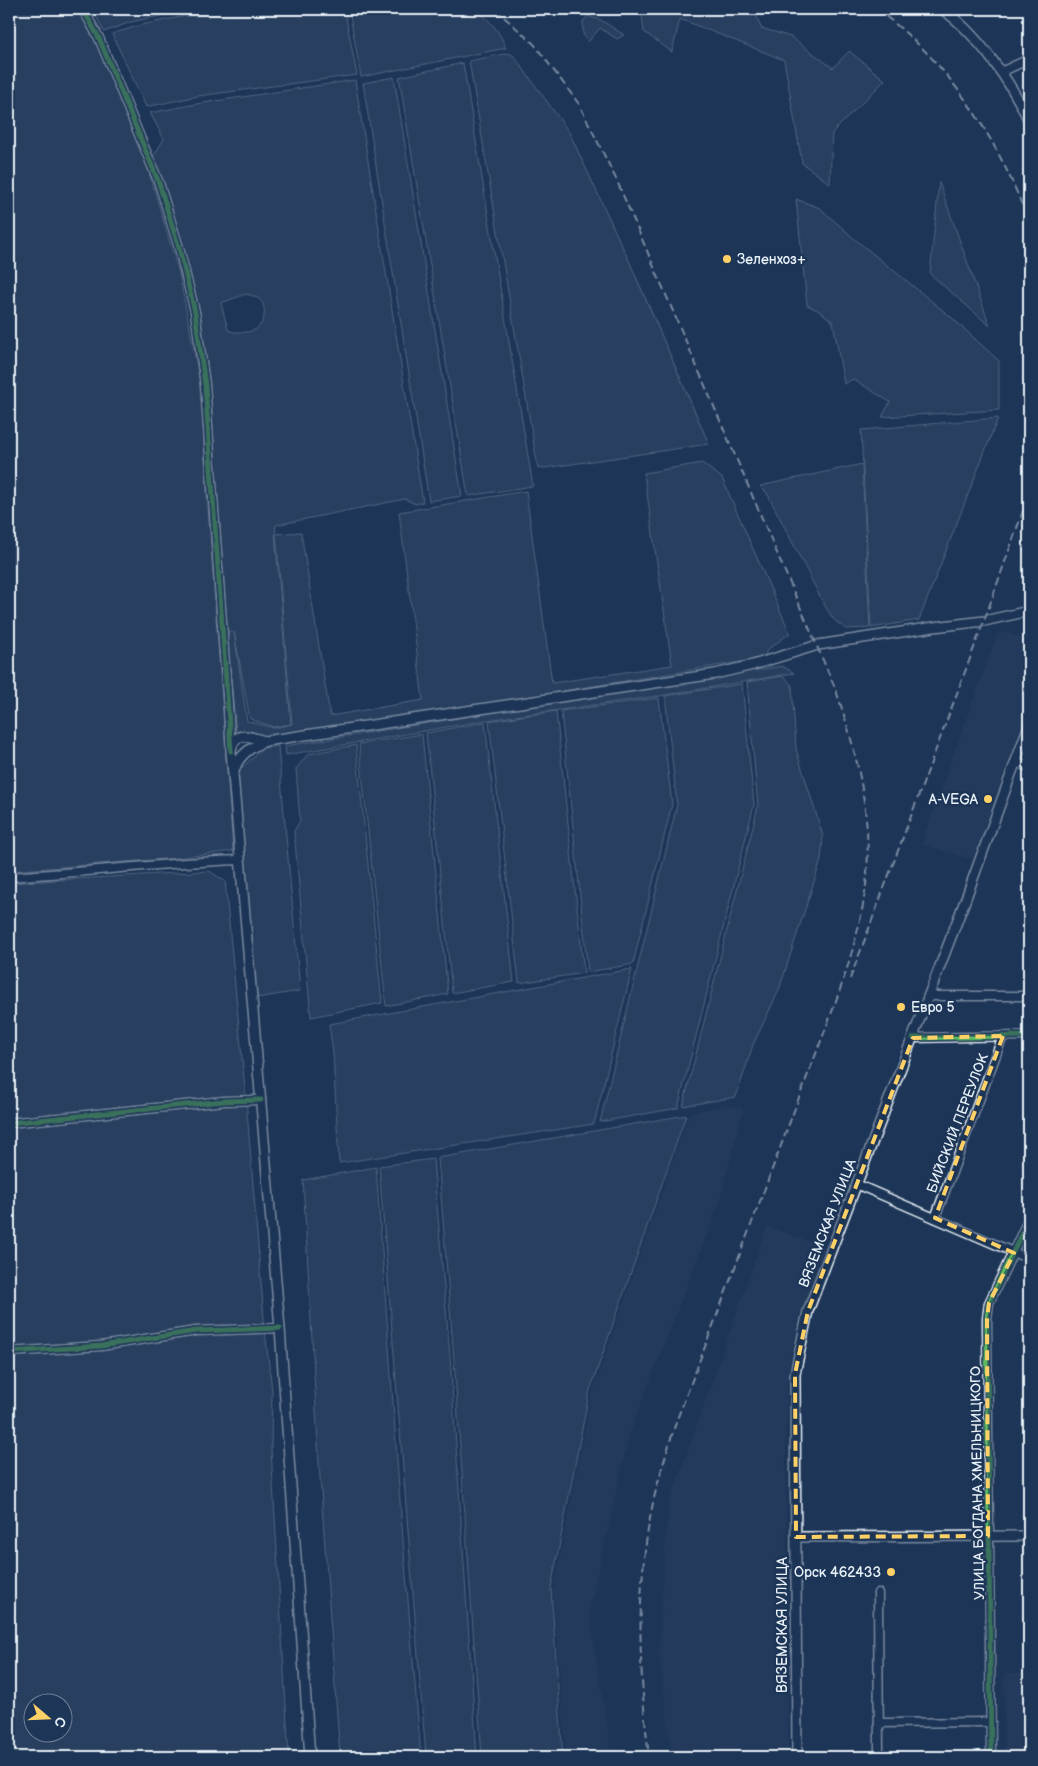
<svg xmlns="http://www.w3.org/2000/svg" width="1038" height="1766" font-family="'Balsamiq Sans',sans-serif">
  <rect width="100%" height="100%" fill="#1d3557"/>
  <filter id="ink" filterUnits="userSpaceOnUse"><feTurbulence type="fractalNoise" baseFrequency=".02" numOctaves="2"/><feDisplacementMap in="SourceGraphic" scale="10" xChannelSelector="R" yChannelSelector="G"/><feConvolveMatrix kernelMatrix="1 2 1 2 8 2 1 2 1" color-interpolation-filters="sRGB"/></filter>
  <g filter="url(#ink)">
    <g fill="#2a4162">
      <polygon points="1006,632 1029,641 1029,705 973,860 921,844 997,634"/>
      <polygon points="724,1105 744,1108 719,1204 630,1433 589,1611 612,1757 566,1757 553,1592 591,1396 689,1113"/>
      <polygon points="767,1226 827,1248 800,1314 788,1374 786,1451 788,1757 672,1757 659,1652 666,1531 669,1503"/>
      <rect x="1004" y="1673" width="25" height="84"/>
    </g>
    <g fill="#374d6c" stroke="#909fb2" fill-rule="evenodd">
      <polygon points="9,9 78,9 93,34 143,152 179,273 201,387 207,494 233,851 177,858 9,871"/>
      <polygon points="93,9 291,9 185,11 131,22 104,32"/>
      <path d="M349,9H476C490,20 500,32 506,48L361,77Z"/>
      <polygon points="641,9 754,9 761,28 791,37 833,68 849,51 885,80 832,133 830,184 802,163 784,60 680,19 672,52 644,32"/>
      <polygon points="345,12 357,75 198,96 146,107 112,34 141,25 185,16"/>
      <polygon points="588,16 601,20 624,35 617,39 600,28 588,42 583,34 583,21"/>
      <polygon points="509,53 514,56 569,132 630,263 709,444 538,469 469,61"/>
      <polygon points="463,63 533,486 468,496 399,77"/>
      <polygon points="394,77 462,496 429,501 363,83"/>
      <path d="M355,80L423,502L415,504L405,499L276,525L275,534L291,724L274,727L250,719L234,632L247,721L274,728L292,724L276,534L301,532L330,716L423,700L399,512L526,491L552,683L672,665L644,473L702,463L722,478L790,633L767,650L764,658L460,708L264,738L236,731L226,632H231L226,631L206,370L200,319L168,196L153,157L164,139L150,113L196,104ZM246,294C250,295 254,296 258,298C269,306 265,327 252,331C245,333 234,333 228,330L221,303Z"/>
      <polygon points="939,182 990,326 930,274"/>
      <polygon points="796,199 820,208 857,241 950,316 999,361 999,410 882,417 890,402 853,379 844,384 833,322 821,312 807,305"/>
      <polygon points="998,418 919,620 871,628 861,430"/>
      <polygon points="862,464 870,628 846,629 834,620 826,608 767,493 760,486"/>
      <polygon points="782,666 794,673 660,696 487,720 286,755 285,746"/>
      <polygon points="784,676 792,686 796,749 823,836 821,860 779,990 753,1045 736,1097 683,1106 758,806 747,682"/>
      <polygon points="742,684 754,805 678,1108 600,1122 677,805 665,696"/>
      <polygon points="659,698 672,804 633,964 588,972 561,711"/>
      <polygon points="556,711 584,973 519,983 489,721"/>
      <polygon points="485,722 514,982 452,993 426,733"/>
      <polygon points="422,734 448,994 386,1006 359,744"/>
      <polygon points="356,745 382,1003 311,1017 294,831 300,821 296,769 308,754"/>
      <polygon points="278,746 300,991 257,998 237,772 264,748"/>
      <path d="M209,871L225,881L246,1099L265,1331L272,1390L271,1449L289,1757H9V883ZM32,1704H62V1734H32Z"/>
      <polygon points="632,969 594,1124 339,1163 333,1053 329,1024"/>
      <polygon points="686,1115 589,1393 551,1588 563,1757 482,1757 454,1360 438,1158"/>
      <polygon points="433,1159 450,1356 477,1757 426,1757 379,1166"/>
      <polygon points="376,1167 401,1515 421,1757 340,1757 319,1463 303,1180"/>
    </g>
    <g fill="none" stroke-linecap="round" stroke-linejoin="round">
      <g stroke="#e8f1f8" stroke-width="11">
        <g id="minor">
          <polyline points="83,9 99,38 159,183 179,248 195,312 205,385 231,749"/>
          <polyline points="1001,72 1029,59"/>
          <polyline points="1015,762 1029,767"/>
          <path d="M9,877C86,872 162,863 239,860"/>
          <polyline points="928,996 1029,996"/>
          <polyline points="913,1038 1029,1036"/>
          <polyline points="9,1123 224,1101 261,1100"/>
          <polyline points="856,1184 1029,1259"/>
          <polyline points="935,1218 1003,1036"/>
          <polyline points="9,1352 101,1346 196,1331 280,1328"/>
          <polyline points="878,1593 879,1757"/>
          <polyline points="879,1723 991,1722"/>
          <polyline points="991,1757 987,1319 989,1303 1029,1218"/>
        </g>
      </g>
      <g stroke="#e8f1f8" stroke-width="12">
        <g id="major">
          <path d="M942,9C977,33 1011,82 1029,121"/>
          <path d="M265,741C250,737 234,729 231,751L280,1328L310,1757"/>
          <path d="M234,772C237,756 251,747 265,741L715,674L753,665L818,645L934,627L984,621L1029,611"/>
          <polyline points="796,1537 1029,1536"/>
          <polyline points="797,1757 795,1374 808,1311 966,898 1029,725"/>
        </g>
      </g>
      <use href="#minor" stroke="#1d3557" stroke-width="8"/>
      <use href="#major" stroke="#1d3557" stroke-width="9"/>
      <g stroke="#e8f1f8" stroke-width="2" stroke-dasharray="8 4" stroke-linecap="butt">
        <path d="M495,9L534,44L579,104L617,181L835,688C857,751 873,818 866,885C857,959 823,1033 797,1103C757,1209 717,1316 676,1422C668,1449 659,1475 653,1503C635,1587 639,1672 649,1757"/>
        <path d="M876,9C950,62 997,138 1029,222"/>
        <polyline points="850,979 984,621 1029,494"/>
      </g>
      <g stroke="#1d3557" stroke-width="8">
        <g id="cycleway">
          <polyline points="83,9 99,38 159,183 179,248 195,312 205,385 231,751"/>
          <polyline points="913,1038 1029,1036"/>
          <polyline points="9,1123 224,1101 261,1100"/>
          <polyline points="9,1352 101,1346 196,1331 280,1328"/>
          <polyline points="991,1757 987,1319 989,1303 1029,1218"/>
        </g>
      </g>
      <use href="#cycleway" stroke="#5cba63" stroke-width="5"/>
    </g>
  </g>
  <path d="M0 0H1038V1766H0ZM1003,1036L935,1218L1014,1253L989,1303L987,1319L988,1536L796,1537L795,1374L808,1311L913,1038Z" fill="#1d3557" fill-opacity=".55" fill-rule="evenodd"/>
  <path fill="none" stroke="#ffd166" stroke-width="4" stroke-dasharray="10 6" stroke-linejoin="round" d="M1003,1036L935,1218L1014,1253L989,1303L987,1319L988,1536L796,1537L795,1374L808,1311L913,1038Z"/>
  <g fill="#ffd166" stroke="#1d3557" stroke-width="2">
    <circle cx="727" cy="259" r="5"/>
    <circle cx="988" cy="799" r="5"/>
    <circle cx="901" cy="1007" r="5"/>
    <circle cx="891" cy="1572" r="5"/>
  </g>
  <g text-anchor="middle" stroke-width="5" stroke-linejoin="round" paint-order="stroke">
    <g font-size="14" fill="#e8f1f8" stroke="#1d3557" text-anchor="start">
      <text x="737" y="264">Зеленхоз+</text>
      <text x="978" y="804" text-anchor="end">A-VEGA</text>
      <text x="911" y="1012">Евро 5</text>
      <text x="881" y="1577" text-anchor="end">Орск 462433</text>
    </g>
    <g font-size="14" fill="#e8f1f8" stroke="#1d3557">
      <text transform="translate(957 1123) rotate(-69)" y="5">БИЙСКИЙ ПЕРЕУЛОК</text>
      <text transform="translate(827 1223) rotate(-69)" y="5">ВЯЗЕМСКАЯ УЛИЦА</text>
      <text transform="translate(977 1483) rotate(-91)" y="5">УЛИЦА БОГДАНА ХМЕЛЬНИЦКОГО</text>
      <text transform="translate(782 1625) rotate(-90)" y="5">ВЯЗЕМСКАЯ УЛИЦА</text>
    </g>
  </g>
  <rect width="1038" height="1766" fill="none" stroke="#1d3557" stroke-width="30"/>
  <rect x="15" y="15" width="1008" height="1736" fill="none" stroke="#e8f1f8" stroke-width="2" filter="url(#ink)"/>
  <g transform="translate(48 1718) rotate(109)"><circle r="24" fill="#1d3557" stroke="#6e8097"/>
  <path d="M0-4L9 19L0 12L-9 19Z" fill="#ffd166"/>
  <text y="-8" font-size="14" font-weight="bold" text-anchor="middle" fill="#e8f1f8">С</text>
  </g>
</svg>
